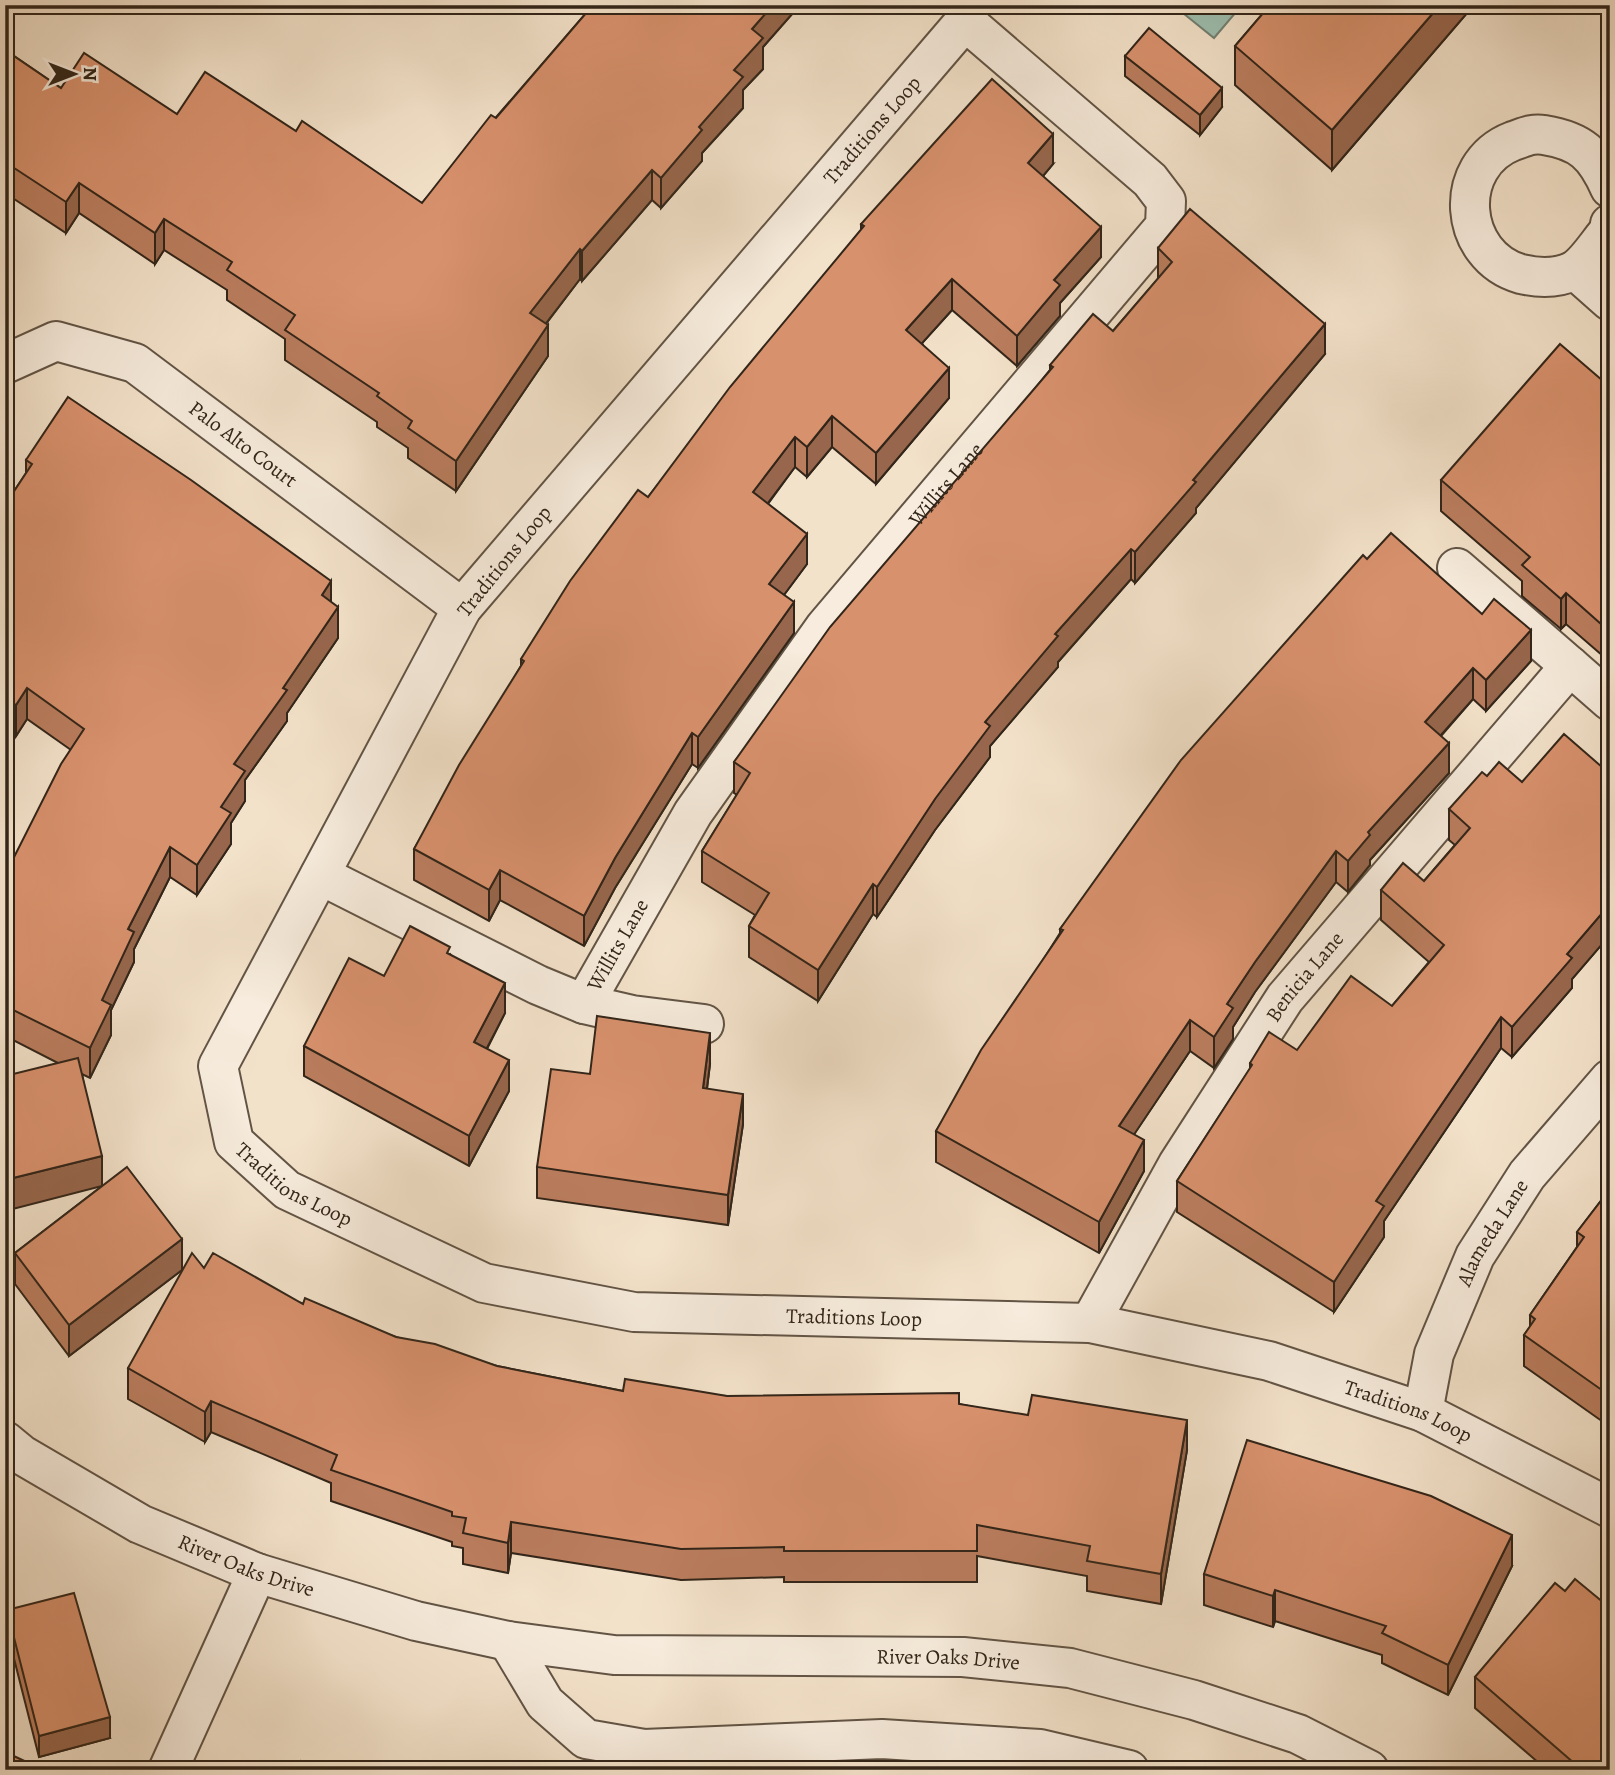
<svg xmlns="http://www.w3.org/2000/svg" width="1615" height="1775" font-family="Alegreya,serif">
  <rect width="100%" height="100%" fill="#f3e2ca"/>
  <filter id="stains"><feTurbulence type="fractalNoise" baseFrequency=".00286" numOctaves="4"/><feColorMatrix values="0 0 0 0 .2 0 0 0 0 .09 0 0 0 0 .02 0 0 0 .5 -.17"/></filter>
  <radialGradient id="worn" r=".72"><stop offset=".6" stop-color="#630" stop-opacity="0"/><stop offset="1" stop-color="#630" stop-opacity=".3"/></radialGradient>
  <polygon fill="#9dbfb0" stroke="#728174" stroke-width="2" points="1173,5 1242,5 1214,38"/>
  <g fill="none" stroke-linecap="round" stroke-linejoin="round">
    <g stroke="#625445" stroke-width="42">
      <g id="minor">
        <path id="s1" d="M971,5L965,21L462,608L218,1066L234,1142L287,1190L484,1283L634,1312L1090,1323L1269,1361L1423,1412L1610,1508"/>
        <path d="M1610,188C1595,154 1581,141 1544,135C1532,133 1525,137 1513,141C1451,165 1458,256 1521,274C1538,278 1556,279 1573,271C1586,264 1599,242 1609,231L1610,224"/>
        <polyline points="1575,270 1610,301"/>
        <path id="s2" d="M5,364L56,341L135,363L462,608"/>
        <polyline points="1457,568 1570,666"/>
        <path id="s3" d="M320,875L538,985L584,1004L693,813L825,627L1165,226L1166,201L1150,180L965,21"/>
        <polyline points="584,1004 632,1015 704,1024"/>
        <path id="s4" d="M1090,1323L1178,1164L1285,998L1570,666L1610,701"/>
        <path id="s5" d="M1423,1412L1434,1354L1475,1256L1527,1175L1610,1079"/>
        <polyline points="168,1770 257,1573"/>
      </g>
    </g>
    <g stroke="#625445" stroke-width="42">
      <g id="tertiary">
        <path id="s6" d="M5,1441L22,1455L140,1524L257,1573L416,1621L508,1641L614,1655L963,1657L1070,1668L1194,1700L1298,1734L1369,1770"/>
        <polyline points="508,1641 545,1703 586,1739 644,1749 882,1739 1040,1749 1129,1770"/>
      </g>
    </g>
    <use href="#minor" stroke="#f7ecdd" stroke-width="38"/>
    <use href="#tertiary" stroke="#f7ecdd" stroke-width="38"/>
  </g>
  <g fill="#ba7d5e" stroke="#322519" stroke-width="2">
    <polygon points="593,5 800,5 763,47 763,69 743,90 743,108 702,153 702,161 661,208 652,200 582,281 580,279 546,324 548,356 456,491 408,458 408,448 377,427 377,422 285,360 285,339 227,300 227,290 164,250 155,264 79,213 66,233 5,193 5,50 61,88 177,114 296,131 422,203"/>
    <polygon points="1270,5 1474,5 1332,170 1235,85 1235,46"/>
    <polygon points="1125,56 1222,107 1200,135 1125,76"/>
    <polygon points="1053,164 1043,176 1101,257 1060,303 1060,316 1017,366 952,310 922,343 949,398 876,484 832,447 807,477 795,467 768,504 807,564 784,595 794,633 698,768 692,764 615,888 584,946 500,900 489,921 414,880 414,849 521,666 521,659 648,497 861,230 861,224"/>
    <polygon points="1158,248 1325,354 1196,508 1196,513 1135,583 1131,579 1058,662 1058,667 990,746 990,757 935,830 877,917 873,914 818,1001 749,957 749,926 755,915 702,882 702,851 737,795 734,793 734,762 1050,370 1050,365 1113,331 1158,279"/>
    <polygon points="1610,387 1610,662 1566,624 1561,629 1522,596 1522,581 1441,511 1441,480"/>
    <polygon points="26,460 331,602 338,638 287,713 287,721 245,780 245,801 231,823 231,844 197,895 170,877 134,949 134,962 111,1010 111,1035 90,1078 82,1074 102,1186 182,1270 69,1356 15,1284 15,1253 102,1186 58,1063 5,1036 5,875 71,750 27,719 16,736 5,729 5,505 26,473"/>
    <polygon points="1367,559 1531,661 1486,711 1473,699 1441,736 1449,773 1370,860 1370,865 1348,892 1336,882 1255,992 1233,1027 1233,1039 1214,1068 1190,1051 1134,1134 1144,1171 1099,1253 936,1162 936,1131 1060,933 1060,929"/>
    <polygon points="1610,774 1610,935 1572,979 1572,988 1512,1057 1501,1048 1384,1221 1384,1237 1334,1312 1177,1212 1177,1181 1250,1069 1250,1063 1297,1050 1392,1006 1429,962 1381,920 1381,890 1424,881 1455,845 1449,840 1449,809 1487,776 1522,782"/>
    <polygon points="450,954 505,1013 487,1049 509,1091 469,1166 304,1076 304,1046 384,976"/>
    <polygon points="710,1064 707,1089 743,1124 728,1225 537,1198 537,1167 590,1074"/>
    <polygon points="1610,1189 1610,1419 1606,1424 1524,1366 1524,1335 1530,1327 1530,1315 1577,1247 1577,1232"/>
    <polygon points="204,1268 396,1337 497,1366 623,1391 727,1396 959,1404 1187,1450 1161,1604 1087,1591 1087,1576 977,1556 977,1582 784,1582 784,1577 681,1580 511,1553 508,1573 463,1564 463,1548 452,1546 452,1542 331,1501 331,1483 211,1432 205,1442 128,1399 128,1368"/>
    <polygon points="1512,1566 1448,1695 1382,1663 1382,1655 1275,1621 1273,1627 1204,1605 1204,1574"/>
    <polygon points="1565,1591 1610,1770 1547,1770 1475,1708 1475,1677"/>
    <polygon points="7,1610 110,1738 39,1757 7,1631"/>
  </g>
  <g fill="#97664c" stroke="#322519" stroke-width="2">
    <polygon points="773,5 800,5 763,47 763,69 743,90 743,108 702,153 702,161 661,208 661,178 734,70 752,29"/>
    <polygon points="1440,5 1474,5 1332,170 1332,130"/>
    <polygon points="1222,88 1222,107 1200,135 1200,115"/>
    <polygon points="1053,134 1053,164 1028,194 1028,163"/>
    <polygon points="652,170 652,200 582,281 582,251"/>
    <polygon points="79,183 79,213 66,233 66,202"/>
    <polygon points="164,219 164,250 155,264 155,233"/>
    <polygon points="1101,227 1101,257 1060,303 1060,316 1017,366 1017,336 1054,280"/>
    <polygon points="580,249 580,279 530,344 530,313"/>
    <polygon points="952,279 952,310 906,361 906,330"/>
    <polygon points="1325,324 1325,354 1196,508 1196,513 1135,583 1135,552 1193,480"/>
    <polygon points="548,325 548,356 456,491 456,461"/>
    <polygon points="949,368 949,398 876,484 876,453"/>
    <polygon points="832,416 832,447 807,477 807,447"/>
    <polygon points="795,437 795,467 753,523 753,492"/>
    <polygon points="807,534 807,564 769,615 769,584"/>
    <polygon points="1131,549 1131,579 1058,662 1058,667 990,746 990,757 935,830 877,917 877,887 985,722 1055,634"/>
    <polygon points="331,581 331,612 322,595"/>
    <polygon points="1566,593 1566,624 1561,629 1561,599"/>
    <polygon points="794,602 794,633 698,768 698,737"/>
    <polygon points="338,607 338,638 287,713 287,721 245,780 245,801 231,823 231,844 197,895 197,865 221,807 234,764 283,688"/>
    <polygon points="1531,630 1531,661 1486,711 1486,680"/>
    <polygon points="1473,668 1473,699 1425,753 1425,722"/>
    <polygon points="27,688 27,719 16,736 16,705"/>
    <polygon points="692,733 692,764 615,888 584,946 584,916 615,858"/>
    <polygon points="1449,743 1449,773 1370,860 1370,865 1348,892 1348,861 1368,832"/>
    <polygon points="170,847 170,877 134,949 134,962 111,1010 111,1035 90,1078 90,1048 102,1000 128,929"/>
    <polygon points="1336,851 1336,882 1255,992 1233,1027 1233,1039 1214,1068 1214,1037 1227,1004 1255,962"/>
    <polygon points="500,870 500,900 489,921 489,890"/>
    <polygon points="873,884 873,914 818,1001 818,970"/>
    <polygon points="1610,904 1610,935 1572,979 1572,988 1512,1057 1512,1027 1567,954"/>
    <polygon points="505,983 505,1013 474,1073 474,1042"/>
    <polygon points="1501,1017 1501,1048 1384,1221 1384,1237 1334,1312 1334,1282 1376,1201"/>
    <polygon points="1190,1020 1190,1051 1119,1157 1119,1126"/>
    <polygon points="710,1033 710,1064 703,1119 703,1088"/>
    <polygon points="509,1060 509,1091 469,1166 469,1136"/>
    <polygon points="743,1094 743,1124 728,1225 728,1195"/>
    <polygon points="1144,1140 1144,1171 1099,1253 1099,1222"/>
    <polygon points="102,1156 102,1186 5,1211 5,1180"/>
    <polygon points="182,1239 182,1270 69,1356 69,1325"/>
    <polygon points="1610,1388 1610,1419 1606,1424 1606,1393"/>
    <polygon points="211,1401 211,1432 205,1442 205,1412"/>
    <polygon points="1187,1420 1187,1450 1161,1604 1161,1574"/>
    <polygon points="511,1522 511,1553 508,1573 508,1543"/>
    <polygon points="1512,1535 1512,1566 1448,1695 1448,1665"/>
    <polygon points="13,1554 13,1575 5,1585 5,1564"/>
    <polygon points="1275,1590 1275,1621 1273,1627 1273,1596"/>
    <polygon points="110,1717 110,1738 39,1757 39,1736"/>
  </g>
  <g fill="#d8916d" stroke="#322519" stroke-width="2">
    <polygon points="593,5 773,5 752,29 763,38 734,70 743,77 699,127 702,130 661,178 652,170 582,251 580,249 530,313 548,325 456,461 408,428 412,421 377,396 379,393 285,330 295,315 227,270 232,262 164,219 155,233 79,183 66,202 5,162 5,50 61,88 84,53 177,114 205,72 296,131 302,121 422,203 491,115 496,118"/>
    <polygon points="1270,5 1440,5 1332,130 1235,46"/>
    <polygon points="1149,28 1222,88 1200,115 1125,56"/>
    <polygon points="992,79 1053,134 1028,163 1101,227 1054,280 1060,285 1017,336 952,279 906,330 949,368 876,453 832,416 807,447 795,437 753,492 807,534 769,584 794,602 698,737 692,733 615,858 584,916 500,870 489,890 414,849 459,765 524,661 521,659 570,581 638,490 648,497 730,387 864,226 861,224"/>
    <polygon points="1190,209 1325,324 1193,480 1196,482 1135,552 1131,549 1055,634 1058,636 985,722 990,726 935,799 877,887 873,884 818,970 749,926 769,893 702,851 750,773 734,762 830,627 1053,367 1050,365 1093,314 1113,331 1172,262 1158,248"/>
    <polygon points="1560,344 1610,387 1610,632 1566,593 1561,599 1522,565 1530,557 1441,480"/>
    <polygon points="68,397 191,480 331,581 322,595 338,607 283,688 287,690 234,764 245,771 221,807 231,813 197,865 170,847 128,929 134,932 102,1000 111,1005 90,1048 5,1006 5,875 61,764 84,729 27,688 16,705 5,698 5,505 32,464 26,460"/>
    <polygon points="1391,533 1482,614 1494,599 1531,630 1486,680 1473,668 1425,722 1449,743 1368,832 1370,835 1348,861 1336,851 1255,962 1227,1004 1233,1008 1214,1037 1190,1020 1119,1126 1144,1140 1099,1222 936,1131 981,1050 1063,930 1060,929 1181,760 1363,555 1367,559"/>
    <polygon points="1564,734 1610,774 1610,904 1567,954 1572,958 1512,1027 1501,1017 1376,1201 1384,1206 1334,1282 1177,1181 1252,1065 1250,1063 1269,1032 1297,1050 1351,976 1392,1006 1444,945 1381,890 1403,863 1424,881 1470,828 1449,809 1482,772 1487,776 1499,762 1522,782"/>
    <polygon points="410,926 450,947 447,953 505,983 474,1042 509,1060 469,1136 304,1046 349,958 384,976"/>
    <polygon points="597,1016 710,1033 703,1088 743,1094 728,1195 537,1167 551,1069 590,1074"/>
    <polygon points="78,1058 102,1156 5,1180 5,1076"/>
    <polygon points="127,1167 182,1239 69,1325 15,1253"/>
    <polygon points="1610,1189 1610,1388 1606,1393 1524,1335 1535,1319 1530,1315 1584,1237 1577,1232"/>
    <polygon points="192,1253 204,1268 213,1253 303,1304 305,1298 396,1337 435,1344 497,1366 623,1391 625,1379 727,1396 959,1393 959,1404 1028,1415 1032,1395 1187,1420 1161,1574 1087,1561 1090,1546 977,1525 977,1551 784,1551 784,1547 681,1549 511,1522 508,1543 463,1533 466,1518 452,1516 452,1512 331,1470 337,1455 211,1401 205,1412 128,1368"/>
    <polygon points="1247,1440 1431,1496 1512,1535 1448,1665 1382,1633 1386,1626 1275,1590 1273,1596 1204,1574"/>
    <polygon points="5,1548 13,1554 5,1564"/>
    <polygon points="1575,1579 1610,1608 1610,1770 1582,1770 1475,1677 1555,1583 1565,1591"/>
    <polygon points="74,1593 110,1717 39,1736 7,1610"/>
    <polygon points="5,1752 44,1770 5,1770"/>
    <polygon points="301,1761 322,1770 298,1770"/>
  </g>
  <g text-anchor="middle" stroke-width="6" stroke-linejoin="round" paint-order="stroke">
    <g font-size="21" fill="#322519" stroke="#f7ecdd">
      <text transform="translate(872 130) rotate(-49)" y="7">Traditions Loop</text>
      <text dy="7" stroke="none"><textPath href="#s2" startOffset="273">Palo Alto Court</textPath></text>
      <text dy="7" stroke="none"><textPath href="#s3" startOffset="929">Willits Lane</textPath></text>
      <text transform="translate(504 561) rotate(-51)" y="7">Traditions Loop</text>
      <text dy="7" stroke="none"><textPath href="#s3" startOffset="362">Willits Lane</textPath></text>
      <text dy="7" stroke="none"><textPath href="#s4" startOffset="408">Benicia Lane</textPath></text>
      <text dy="7" stroke="none"><textPath href="#s1" startOffset="1461">Traditions Loop</textPath></text>
      <text dy="7" stroke="none"><textPath href="#s5" startOffset="194">Alameda Lane</textPath></text>
      <text dy="7" stroke="none"><textPath href="#s1" startOffset="2049">Traditions Loop</textPath></text>
      <text dy="7" stroke="none"><textPath href="#s1" startOffset="2616">Traditions Loop</textPath></text>
      <text dy="7" stroke="none"><textPath href="#s6" startOffset="273">River Oaks Drive</textPath></text>
      <text dy="7" stroke="none"><textPath href="#s6" startOffset="987">River Oaks Drive</textPath></text>
    </g>
  </g>
  <rect width="1615" height="1775" fill="none" stroke="#f3e2ca" stroke-width="28"/>
  <rect x="7" y="7" width="1601" height="1761" fill="none" stroke="#322519" stroke-width="3.5"/>
  <rect x="14" y="14" width="1587" height="1747" fill="none" stroke="#322519" stroke-width="2"/>
  <g transform="translate(74 74) rotate(90)" stroke="#f7ecdd" stroke-width="5" paint-order="stroke">
  <path d="M0-5L12 26L0 18L-12 26Z" fill="#322519"/>
  <text y="-10" font-size="19" font-weight="bold" text-anchor="middle" fill="#322519">N</text>
  </g>
  <rect width="100%" height="100%" filter="url(#stains)"/>
  <rect width="100%" height="100%" fill="url(#worn)"/>
</svg>
